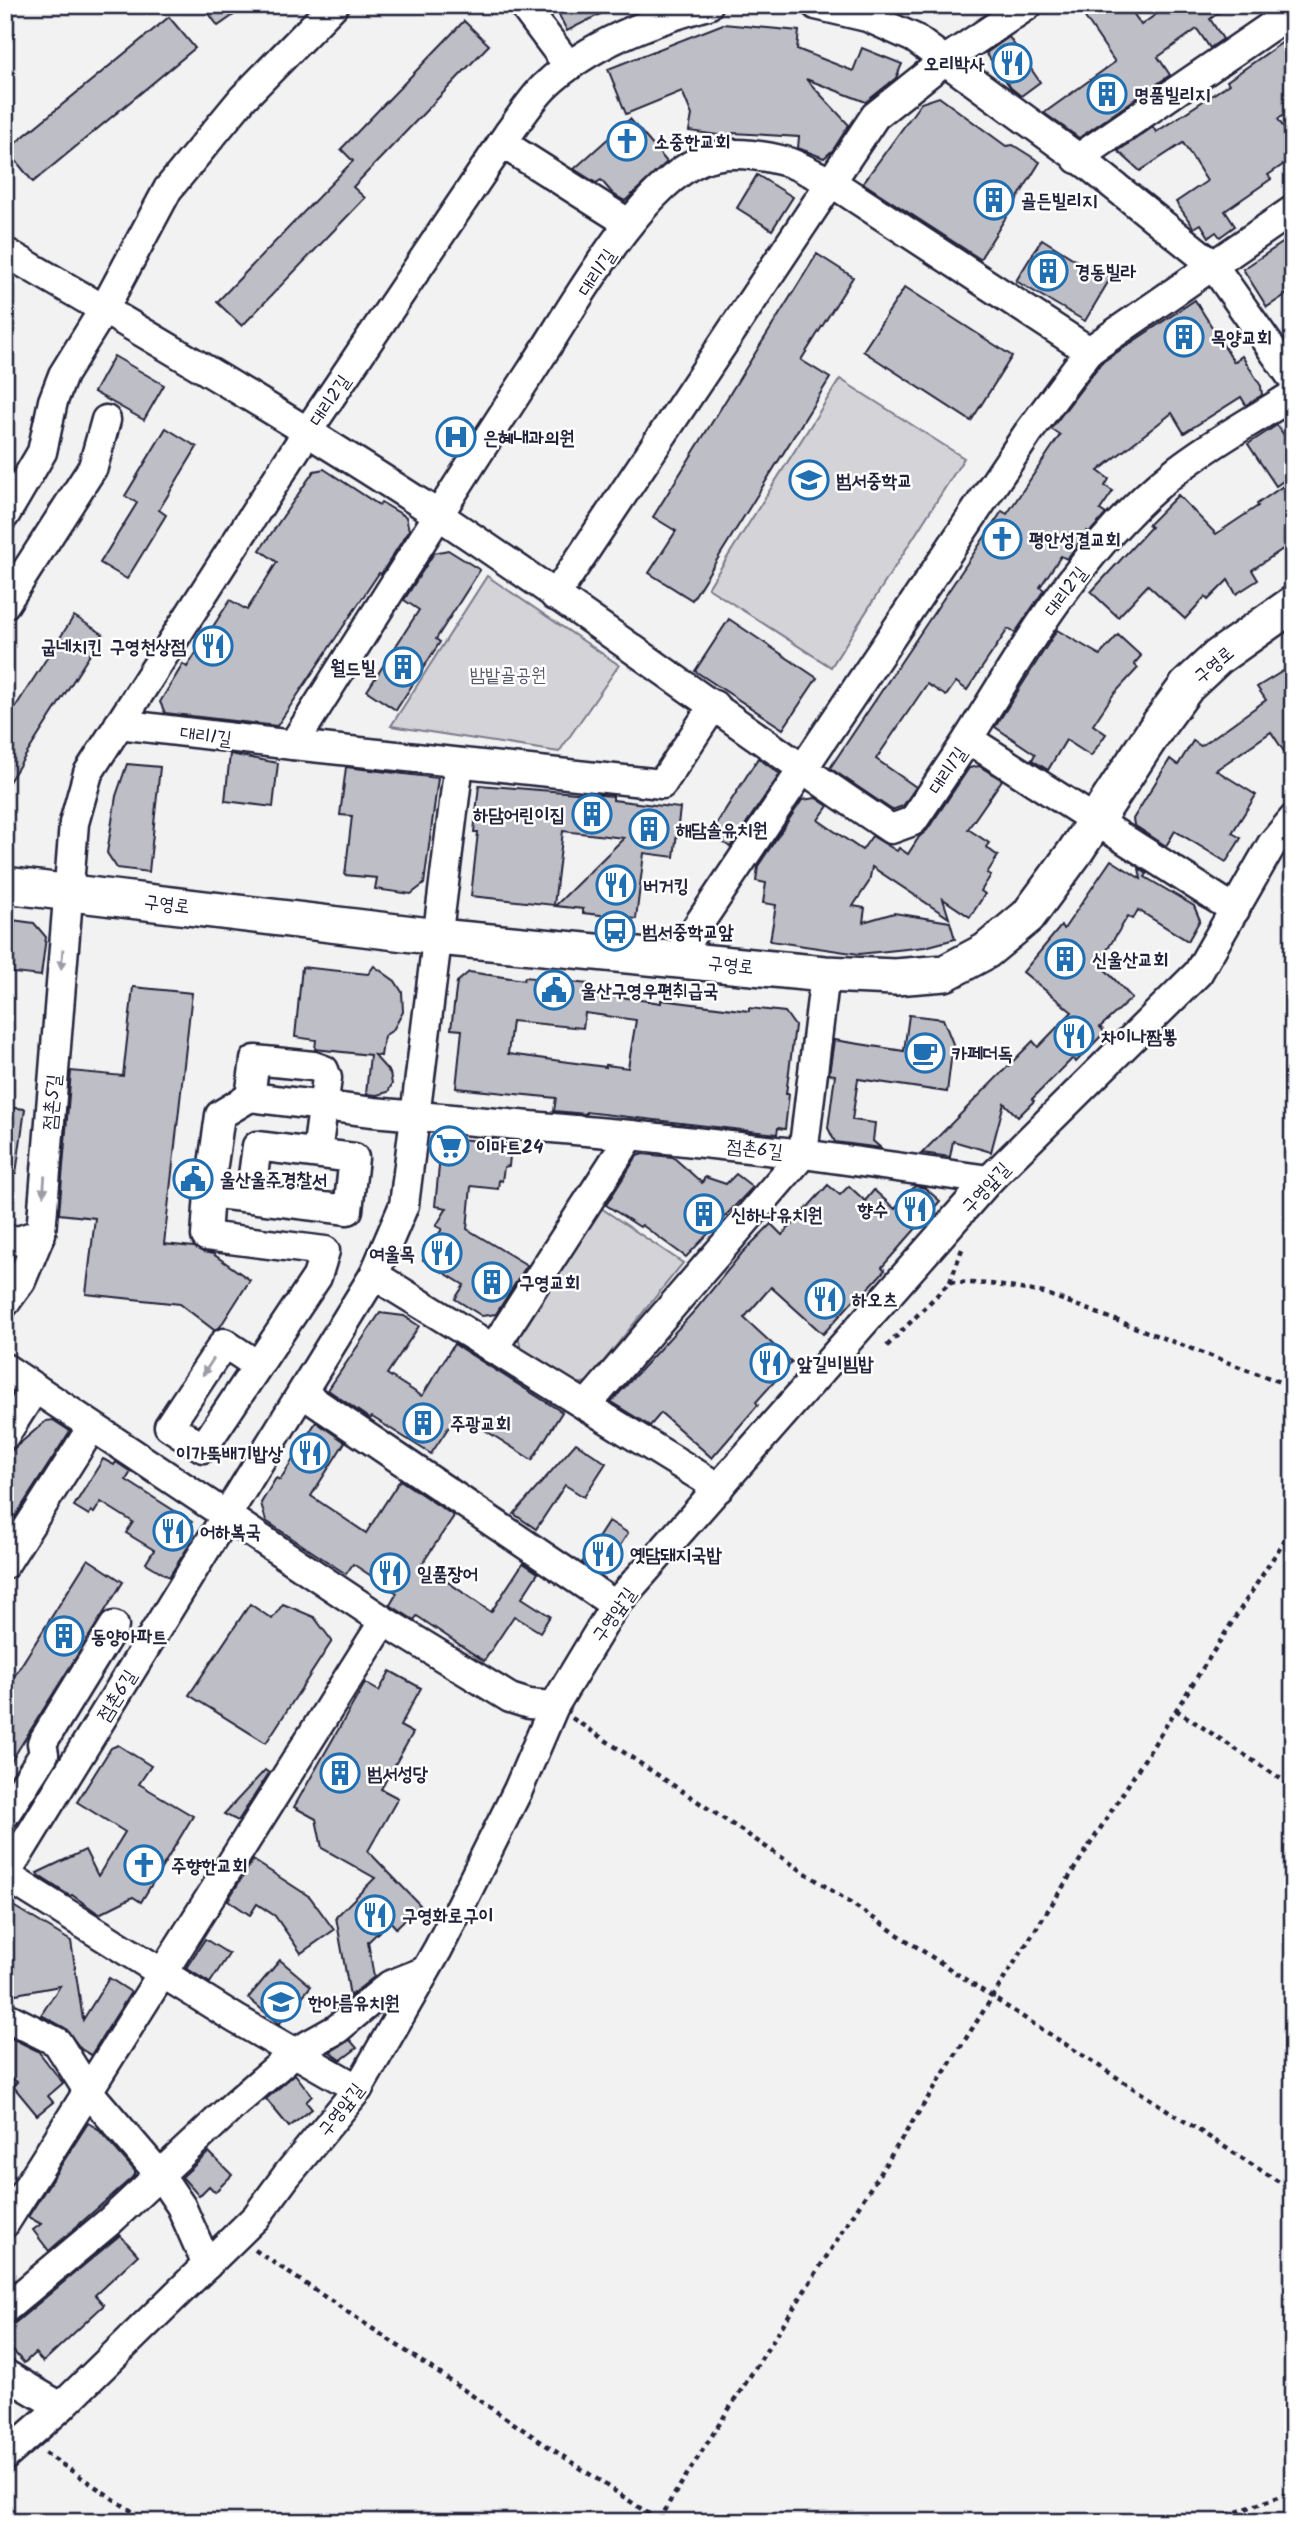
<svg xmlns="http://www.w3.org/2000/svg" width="1298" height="2527" font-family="Kalam,'Poor Story',sans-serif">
  <rect width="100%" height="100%" fill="#f2f2f3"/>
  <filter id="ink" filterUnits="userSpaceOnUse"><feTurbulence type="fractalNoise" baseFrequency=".0143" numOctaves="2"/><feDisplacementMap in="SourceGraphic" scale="14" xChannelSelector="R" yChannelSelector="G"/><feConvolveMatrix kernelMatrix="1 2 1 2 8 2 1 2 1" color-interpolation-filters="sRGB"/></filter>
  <g filter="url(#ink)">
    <g fill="#d3d3d8" stroke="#7a7a8a" stroke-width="2">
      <polygon points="840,379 964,458 831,667 708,588"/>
      <polygon points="487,576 619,665 559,752 391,726"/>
      <polygon points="601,1208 683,1263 587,1382 566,1386 522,1354 518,1335"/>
    </g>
    <g fill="#bebec6" stroke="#22223b" stroke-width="2" fill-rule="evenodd">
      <polygon points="203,5 248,5 218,26"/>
      <polygon points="554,5 618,5 567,31"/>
      <polygon points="1092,5 1128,5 1141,25 1169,5 1230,5 1210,19 1223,39 1210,48 1197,29 1158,57 1170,75 1079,138 1044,113 1115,62 1082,13"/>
      <polygon points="169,17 195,48 33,182 7,150"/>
      <polygon points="464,21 489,45 353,187 365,198 242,326 217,302 353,161 341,149"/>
      <polygon points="723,24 799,31 797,49 853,71 862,48 902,64 896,78 866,102 806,79 849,125 833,150 824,158 798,148 799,137 733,133 732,137 689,131 692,115 682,91 626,114 608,69"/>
      <polygon points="1293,35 1293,109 1278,119 1293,142 1293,158 1268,175 1271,179 1225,211 1235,226 1220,237 1216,232 1209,237 1201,224 1194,228 1176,202 1207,181 1183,143 1140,171 1118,151 1153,127 1156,132 1229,84 1227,81"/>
      <polygon points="1009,37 1040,82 1021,96 1011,88 986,53"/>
      <polygon points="939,97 1006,146 1013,145 1040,162 980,259 863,183 921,103"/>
      <polygon points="630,119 667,162 625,201 613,194 601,180 596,183 574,169"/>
      <polygon points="757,175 793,197 772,230 737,208"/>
      <polygon points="1293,236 1293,290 1267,307 1243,269"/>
      <polygon points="1042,239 1085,266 1087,263 1111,277 1085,321 1016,281"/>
      <polygon points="817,254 853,277 801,360 830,378 692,600 649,573 676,531 653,517"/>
      <polygon points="905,287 1012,356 971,421 863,351"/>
      <polygon points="1195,300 1234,362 1242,356 1261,386 1262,395 1246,405 1241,397 1184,433 1172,413 1098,471 1109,479 1105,486 1113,491 1100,510 1106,514 1089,533 1087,531 1067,559 1061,556 1040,587 1044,590 1015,633 1008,629 967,690 956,682 946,696 927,684 876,759 916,787 903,806 892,810 830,768 1002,511 1007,514 1060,435 1051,429 1101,363"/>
      <polygon points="114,356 164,385 144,420 94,392"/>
      <polygon points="1277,425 1293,448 1293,474 1276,486 1248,444"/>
      <polygon points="166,428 197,447 159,510 166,515 127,579 100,563 137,503 125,496"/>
      <polygon points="324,469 379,505 381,502 406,517 409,530 381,574 379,573 277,726 165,713 160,702 183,664 187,667 230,600 247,610 277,562 260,550 314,471"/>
      <polygon points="1283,486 1293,501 1293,542 1252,570 1258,580 1236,594 1228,580 1208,600 1205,597 1185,619 1148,585 1118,617 1091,592 1151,527 1148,525 1178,495 1216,534 1258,506 1257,504"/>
      <polygon points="448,550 480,570 436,639 440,642 396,710 367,691 419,610 404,600 434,553"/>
      <polygon points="74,616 103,634 5,788 5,723"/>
      <polygon points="729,619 817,678 783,729 695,671"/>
      <polygon points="1057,630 1100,655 1118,635 1141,656 1134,664 1138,668 1113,695 1093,725 1106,734 1091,756 1066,740 1048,770 1032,760 1035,754 995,727"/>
      <polygon points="1293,665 1293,765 1271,732 1216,770 1256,795 1232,833 1241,838 1226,862 1175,831 1166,846 1134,825 1133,819 1170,759 1178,765 1193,741 1201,746 1266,700 1257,687"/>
      <polygon points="230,754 278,763 273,807 225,801"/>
      <polygon points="758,758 780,774 730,847 710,834"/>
      <polygon points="127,764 160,767 149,872 117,868 107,853 116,796"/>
      <polygon points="979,766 1002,780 968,829 989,843 986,847 998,856 987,873 991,875 981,891 985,894 970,917 943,899 949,918 872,867 869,882 853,906 865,908 863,922 894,913 950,922 955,939 925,947 859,954 770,941 776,905 763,903 766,883 756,881 758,866 802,800 816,798 828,806 818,820 862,850 872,836 897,851 899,848 908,854 919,837 927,830 969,768"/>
      <polygon points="346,767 438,778 424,884 411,894 375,889 377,878 345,875 352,816 340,815"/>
      <polygon points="479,785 613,796 613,800 680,808 674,857 644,853 636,919 583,913 583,909 555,906 624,838 563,831 554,905 471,896 478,832 474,832"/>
      <polygon points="1111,860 1141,879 1139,868 1147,874 1145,877 1194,906 1200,920 1188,941 1138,910 1133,919 1128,916 1099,963 1132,998 1100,1027 1105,1032 1076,1062 1073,1058 1032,1099 1034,1101 1018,1117 1004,1103 991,1152 953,1141 950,1157 922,1153 1033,1041 1038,1047 1072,1012 1023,972 1061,926 1064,929"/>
      <polygon points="5,919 34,923 46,937 41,976 5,972"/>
      <polygon points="374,966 395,981 402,992 403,1012 393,1030 384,1036 381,1056 374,1055 390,1073 392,1084 388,1092 377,1095 366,1094 370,1055 315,1049 316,1040 295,1037 302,967 368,974"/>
      <path d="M469,972L524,980L525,977L588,984L587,992L661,1003V1000L749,1011V1008L785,1012L795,1026L786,1094H789L785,1129L778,1128L777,1134L586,1112V1114L554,1111L556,1098L456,1088L462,1030L451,1029L457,982ZM585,1013L636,1020L628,1068L606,1065V1067L508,1054L512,1021L583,1028Z"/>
      <polygon points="133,987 192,993 164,1244 194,1247 203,1252 213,1254 250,1280 220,1327 214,1330 180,1304 86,1294 95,1218 59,1214 71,1071 123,1076"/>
      <polygon points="909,1015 943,1019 953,1044 947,1092 858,1079 852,1120 875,1123 873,1141 881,1148 835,1142 828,1128 835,1075 829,1074 834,1040 904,1051"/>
      <polygon points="5,1107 25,1109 16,1174 5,1174"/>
      <polygon points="452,1138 511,1145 509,1166 504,1167 502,1181 499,1180 498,1189 471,1186 467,1229 527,1265 496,1314 482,1316 455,1299 464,1285 423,1260 442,1229 436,1226 447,1208 435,1206 441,1147"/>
      <polygon points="643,1154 673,1157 702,1183 705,1177 726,1184 736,1174 753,1187 686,1257 642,1225 640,1227 606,1205 637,1156"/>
      <polygon points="828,1185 840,1195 849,1186 865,1201 874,1190 895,1209 915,1186 925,1188 940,1201 882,1267 885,1270 864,1293 862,1291 823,1334 771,1287 744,1318 792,1362 756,1402 758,1405 712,1458 661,1413 650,1426 611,1402 697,1308 742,1253 771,1224 782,1235"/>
      <polygon points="380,1313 404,1316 419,1326 387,1374 422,1396 454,1344 562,1412 532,1460 458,1413 431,1454 372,1417 370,1419 328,1390"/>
      <polygon points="53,1420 70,1431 11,1523 5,1519 5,1456 46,1421"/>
      <polygon points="316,1422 345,1442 311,1496 366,1533 400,1480 454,1516 422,1564 491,1612 523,1563 538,1573 522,1598 550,1616 540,1632 514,1616 484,1661 417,1616 414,1620 390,1605 397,1593 353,1564 346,1574 266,1521 261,1503 276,1478 280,1480"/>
      <polygon points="576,1443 606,1463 584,1497 565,1485 536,1529 514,1514"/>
      <polygon points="103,1459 114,1465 116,1462 131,1472 126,1480 192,1522 183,1536 191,1542 169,1577 146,1563 154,1550 126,1533 133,1522 101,1502 94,1513 91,1511 89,1515 74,1506"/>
      <polygon points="609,1521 628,1533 601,1575 582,1563"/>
      <polygon points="88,1559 123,1582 5,1771 5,1691"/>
      <polygon points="250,1604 272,1619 283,1604 314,1617 332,1641 266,1743 189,1695"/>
      <polygon points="390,1671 421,1688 400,1726 413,1733 381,1789 398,1798 368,1851 420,1905 396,1928 390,1921 368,1942 374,1977 350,1996 336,1917 375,1878 322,1848 316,1819 294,1807 365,1683 379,1691"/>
      <polygon points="118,1745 151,1766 139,1784 193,1816 141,1902 133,1897 99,1914 72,1895 70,1896 39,1876 37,1873 85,1850 98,1876 125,1832 77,1802 111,1748"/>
      <polygon points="265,1770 269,1773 238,1821 224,1814"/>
      <polygon points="253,1860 310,1897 334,1930 301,1953 275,1916 257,1904 250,1915 228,1900"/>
      <polygon points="5,1901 71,1941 83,2020 109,1978 131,1992 91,2055 81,2049 65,2028 41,2015 60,1986 5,1996"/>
      <polygon points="205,1939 229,1954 210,1983 186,1968"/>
      <polygon points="280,1960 311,1986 279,2024 248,1998"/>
      <polygon points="5,2035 38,2051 63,2083 48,2096 53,2102 37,2115 13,2086 17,2082 5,2074"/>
      <polygon points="350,2040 357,2048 341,2060 330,2052"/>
      <polygon points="295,2074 312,2096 306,2102 312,2109 289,2127 266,2099"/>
      <polygon points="88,2123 98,2129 135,2171 135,2175 49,2251 33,2230 41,2224 28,2217"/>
      <polygon points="209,2152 232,2175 215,2192 209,2186 199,2196 182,2177"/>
      <polygon points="120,2235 138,2255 95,2295 104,2305 43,2362 35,2353 24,2363 5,2342 5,2325 16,2322"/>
    </g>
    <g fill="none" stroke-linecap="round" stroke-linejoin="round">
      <g stroke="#22223b" stroke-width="33">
        <g id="minor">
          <polyline points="523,5 568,65"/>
          <polyline points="816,5 867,17 914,38 1092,168 1212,264 1293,379"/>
          <polyline points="502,143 628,223"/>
          <polyline points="1077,159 1293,11"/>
          <path d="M5,252C151,336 296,422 437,514C591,616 738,727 891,829L913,821L968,739L1235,910"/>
          <polyline points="5,515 42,452 53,401 63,375 104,309 168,189 243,98 334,5"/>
          <polyline points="555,596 875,116 944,61 1028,5"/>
          <polyline points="5,604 93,467 106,420"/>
          <polyline points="119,724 293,745 662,784 714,705"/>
          <path d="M968,739C1028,643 1086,541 1177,470C1213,442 1254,420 1293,395"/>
          <path d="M293,745C372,619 451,494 532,370C571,311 636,190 699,161C725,149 762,155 788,162C802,167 817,176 831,182L1089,351"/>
          <polyline points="676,958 1028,433 1089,351 1293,210"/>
          <polyline points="250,1097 255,1060 313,1066 324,1070 327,1078 317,1153"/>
          <polyline points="803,1154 825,974"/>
          <polyline points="209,1193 206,1236 325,1251 317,1277 203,1448 169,1426 224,1343 257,1365"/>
          <polyline points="250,1198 257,1146 354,1158 348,1210 209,1193 220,1115 250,1097 373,1112 631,1135 803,1154 989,1180"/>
          <polyline points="5,1241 21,1240 41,1233"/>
          <polyline points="374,1275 719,1488"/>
          <path d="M5,1303L21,1281L41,1233L74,823L88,773L307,432L508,134C520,118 531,100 545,86C590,43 649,22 708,5"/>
          <polyline points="493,1349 631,1135"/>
          <polyline points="5,1368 384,1621 510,1698 529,1704 554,1706"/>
          <polyline points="302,1393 615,1605"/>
          <polyline points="586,1406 803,1154"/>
          <polyline points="5,1435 35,1388"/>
          <polyline points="5,1564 92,1427"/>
          <polyline points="5,1814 44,1754 42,1743 114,1626"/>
          <polyline points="5,1875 236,2019 358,2089"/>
          <polyline points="5,1876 374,1275 404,1205 459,763"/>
          <polyline points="5,2016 57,2042 88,2091 160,2175 181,2206 207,2265"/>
          <polyline points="5,2223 384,1621"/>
          <polyline points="5,2309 110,2221 235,2104 294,2053 337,2029 390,1985 425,1971"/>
          <polyline points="5,2374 61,2407"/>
          <polyline points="5,2456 61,2407 256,2217 287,2175 358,2089 438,1949 469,1888 518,1790 554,1706 615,1605 989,1180 1198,973 1272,844 1293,819"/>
        </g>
      </g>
      <g stroke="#22223b" stroke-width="40">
        <polyline id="major" points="5,885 438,937 825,974 895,977 945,973 986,951 1028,916 1075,852 1157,727 1187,686 1218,657 1293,604"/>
      </g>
      <g stroke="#22223b" stroke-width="4.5" stroke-dasharray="5 5" stroke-linecap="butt">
        <polyline points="950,1282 962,1249"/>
        <polyline points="887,1346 950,1282 991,1284 1044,1293 1293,1387"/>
        <polyline points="1176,1710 1293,1787"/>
        <polyline points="572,1718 992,1997 1293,2191"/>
        <polyline points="255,2250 658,2520"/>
        <polyline points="45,2453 148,2522"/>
        <polyline points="658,2520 1293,1527"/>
        <polyline points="649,2522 658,2520 672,2522"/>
        <polyline points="1208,2522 1293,2492"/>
      </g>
      <use href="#minor" stroke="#fff" stroke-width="28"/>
      <use href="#major" stroke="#fff" stroke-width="35"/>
    </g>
    <defs><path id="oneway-solid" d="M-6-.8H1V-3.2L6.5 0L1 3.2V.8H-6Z" transform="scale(1.75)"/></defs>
    <g fill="#9c9ca7">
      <use href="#oneway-solid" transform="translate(62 959) rotate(95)"/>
      <use href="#oneway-solid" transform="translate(44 1186) rotate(94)"/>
      <use href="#oneway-solid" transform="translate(208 1367) rotate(123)"/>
    </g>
  </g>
  <defs>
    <g id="restaurant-ring" transform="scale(2.0125)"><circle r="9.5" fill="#fff" stroke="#1f6fb2" stroke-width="1.5"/><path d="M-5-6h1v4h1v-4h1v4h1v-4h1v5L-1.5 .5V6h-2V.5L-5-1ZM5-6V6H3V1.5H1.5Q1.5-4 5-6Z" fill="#1f6fb2"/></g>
    <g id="building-ring" transform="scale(2.0125)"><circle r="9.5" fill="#fff" stroke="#1f6fb2" stroke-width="1.5"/><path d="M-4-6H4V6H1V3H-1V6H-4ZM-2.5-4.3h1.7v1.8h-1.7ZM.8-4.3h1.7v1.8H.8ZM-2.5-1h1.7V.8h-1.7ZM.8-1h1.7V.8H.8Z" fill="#1f6fb2"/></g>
    <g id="church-ring" transform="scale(2.0125)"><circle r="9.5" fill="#fff" stroke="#1f6fb2" stroke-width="1.5"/><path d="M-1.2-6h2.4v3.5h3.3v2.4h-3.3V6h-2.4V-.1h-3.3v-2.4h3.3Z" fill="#1f6fb2"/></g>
    <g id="hospital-ring" transform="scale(2.0125)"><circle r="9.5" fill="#fff" stroke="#1f6fb2" stroke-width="1.5"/><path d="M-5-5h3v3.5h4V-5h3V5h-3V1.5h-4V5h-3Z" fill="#1f6fb2"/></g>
    <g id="school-ring" transform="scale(2.0125)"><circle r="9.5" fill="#fff" stroke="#1f6fb2" stroke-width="1.5"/><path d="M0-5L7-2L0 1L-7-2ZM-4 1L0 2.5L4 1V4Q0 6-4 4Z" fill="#1f6fb2"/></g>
    <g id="bus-ring" transform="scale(2.0125)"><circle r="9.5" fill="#fff" stroke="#1f6fb2" stroke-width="1.5"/><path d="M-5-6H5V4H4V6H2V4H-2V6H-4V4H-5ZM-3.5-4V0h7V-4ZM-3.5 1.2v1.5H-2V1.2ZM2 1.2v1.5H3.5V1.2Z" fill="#1f6fb2"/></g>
    <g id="civic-ring" transform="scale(2.0125)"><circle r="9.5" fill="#fff" stroke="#1f6fb2" stroke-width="1.5"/><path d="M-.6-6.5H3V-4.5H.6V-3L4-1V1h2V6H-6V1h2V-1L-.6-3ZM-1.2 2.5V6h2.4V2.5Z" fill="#1f6fb2"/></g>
    <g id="cafe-ring" transform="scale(2.0125)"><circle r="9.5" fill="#fff" stroke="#1f6fb2" stroke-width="1.5"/><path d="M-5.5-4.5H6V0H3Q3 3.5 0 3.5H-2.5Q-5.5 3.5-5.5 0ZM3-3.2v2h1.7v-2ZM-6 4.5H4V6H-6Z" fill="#1f6fb2"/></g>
    <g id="supermarket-ring" transform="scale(2.0125)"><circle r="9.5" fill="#fff" stroke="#1f6fb2" stroke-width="1.5"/><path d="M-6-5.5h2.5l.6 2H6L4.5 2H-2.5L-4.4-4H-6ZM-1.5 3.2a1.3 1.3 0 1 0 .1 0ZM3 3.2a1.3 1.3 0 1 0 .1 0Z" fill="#1f6fb2"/></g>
  </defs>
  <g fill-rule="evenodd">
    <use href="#restaurant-ring" x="1012" y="63"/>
    <use href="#building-ring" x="1107" y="94"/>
    <use href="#church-ring" x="627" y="141"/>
    <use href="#building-ring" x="994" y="200"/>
    <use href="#building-ring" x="1048" y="271"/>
    <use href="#building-ring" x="1184" y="337"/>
    <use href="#hospital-ring" x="456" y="437"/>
    <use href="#school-ring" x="809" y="480"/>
    <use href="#church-ring" x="1002" y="539"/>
    <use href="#restaurant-ring" x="213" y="646"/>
    <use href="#building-ring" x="403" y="667"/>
    <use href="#building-ring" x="592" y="814"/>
    <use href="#building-ring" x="649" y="829"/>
    <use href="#restaurant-ring" x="616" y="885"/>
    <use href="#bus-ring" x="615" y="931"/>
    <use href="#building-ring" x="1065" y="959"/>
    <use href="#civic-ring" x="554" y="990"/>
    <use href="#restaurant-ring" x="1074" y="1036"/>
    <use href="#cafe-ring" x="925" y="1053"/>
    <use href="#supermarket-ring" x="449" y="1146"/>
    <use href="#civic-ring" x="193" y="1179"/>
    <use href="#restaurant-ring" x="915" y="1209"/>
    <use href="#building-ring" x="704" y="1214"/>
    <use href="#restaurant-ring" x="442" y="1253"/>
    <use href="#building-ring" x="492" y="1282"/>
    <use href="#restaurant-ring" x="825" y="1299"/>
    <use href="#restaurant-ring" x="770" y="1363"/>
    <use href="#building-ring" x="423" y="1423"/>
    <use href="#restaurant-ring" x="310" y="1453"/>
    <use href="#restaurant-ring" x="173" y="1531"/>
    <use href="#restaurant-ring" x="603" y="1554"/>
    <use href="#restaurant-ring" x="390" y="1573"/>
    <use href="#building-ring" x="64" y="1636"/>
    <use href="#building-ring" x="340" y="1773"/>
    <use href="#church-ring" x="144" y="1865"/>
    <use href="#restaurant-ring" x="375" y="1915"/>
    <use href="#school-ring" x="281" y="2002"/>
  </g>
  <g text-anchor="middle" stroke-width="5" stroke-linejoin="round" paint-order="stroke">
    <g font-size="19" font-weight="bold" fill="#22223b" stroke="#fff" text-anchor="start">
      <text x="985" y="70" text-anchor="end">오리박사</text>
      <text x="1134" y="101">명품빌리지</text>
      <text x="654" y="148">소중한교회</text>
      <text x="1021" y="207">골든빌리지</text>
      <text x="1075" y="278">경동빌라</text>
      <text x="1211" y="344">목양교회</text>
      <text x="483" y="444">은혜내과의원</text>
      <text x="836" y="487">범서중학교</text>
      <text x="1029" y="546">평안성결교회</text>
      <text x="186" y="653" text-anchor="end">굽네치킨 구영천상점</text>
      <text x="376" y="674" text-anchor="end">월드빌</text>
      <text x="565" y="821" text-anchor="end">하담어린이집</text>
      <text x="676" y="836">해담솔유치원</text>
      <text x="643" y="892">버거킹</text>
      <text x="642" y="938">범서중학교앞</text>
      <text x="1092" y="966">신울산교회</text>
      <text x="581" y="997">울산구영우편취급국</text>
      <text x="1101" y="1043">차이나짬뽕</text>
      <text x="952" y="1060">카페더독</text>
      <text x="476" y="1153">이마트24</text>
      <text x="220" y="1186">울산울주경찰서</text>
      <text x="888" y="1216" text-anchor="end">향수</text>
      <text x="731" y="1221">신하나유치원</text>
      <text x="415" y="1260" text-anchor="end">여울목</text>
      <text x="519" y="1289">구영교회</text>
      <text x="852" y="1306">하오츠</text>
      <text x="797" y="1370">앞길비빔밥</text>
      <text x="450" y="1430">주광교회</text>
      <text x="283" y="1460" text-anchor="end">이가뚝배기밥상</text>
      <text x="200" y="1538">어하복국</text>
      <text x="630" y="1561">옛담돼지국밥</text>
      <text x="417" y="1580">일품장어</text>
      <text x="91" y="1643">동양아파트</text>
      <text x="367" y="1780">범서성당</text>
      <text x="171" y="1872">주향한교회</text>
      <text x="402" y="1922">구영화로구이</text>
      <text x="308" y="2009">한아름유치원</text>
    </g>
    <g font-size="19" fill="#22223b" stroke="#fff">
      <text transform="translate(596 272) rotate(-57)" y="7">대리1길</text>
      <text transform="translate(329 400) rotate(-56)" y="7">대리2길</text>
      <text transform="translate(1065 591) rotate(-53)" y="7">대리2길</text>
      <text transform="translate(1213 664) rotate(-40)" y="7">구영로</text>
      <text transform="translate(206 735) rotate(7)" y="7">대리1길</text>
      <text transform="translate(947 770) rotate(-56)" y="7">대리1길</text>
      <text transform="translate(167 903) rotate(7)" y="7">구영로</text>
      <text transform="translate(731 964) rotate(6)" y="7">구영로</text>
      <text transform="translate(51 1102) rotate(-85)" y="7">점촌5길</text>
      <text transform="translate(755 1148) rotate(6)" y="7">점촌6길</text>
      <text transform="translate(985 1187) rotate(-47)" y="7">구영앞길</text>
      <text transform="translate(613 1614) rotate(-55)" y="7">구영앞길</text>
      <text transform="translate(116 1695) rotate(-58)" y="7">점촌6길</text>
      <text transform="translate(340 2109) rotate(-52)" y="7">구영앞길</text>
    </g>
    <g font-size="19" fill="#57576a" stroke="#fff">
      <text x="508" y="681">밤밭골공원</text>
    </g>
  </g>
  <rect width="1298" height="2527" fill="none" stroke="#fff" stroke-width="28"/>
  <rect x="14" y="14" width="1270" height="2499" fill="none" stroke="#22223b" stroke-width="2.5" filter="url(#ink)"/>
</svg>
